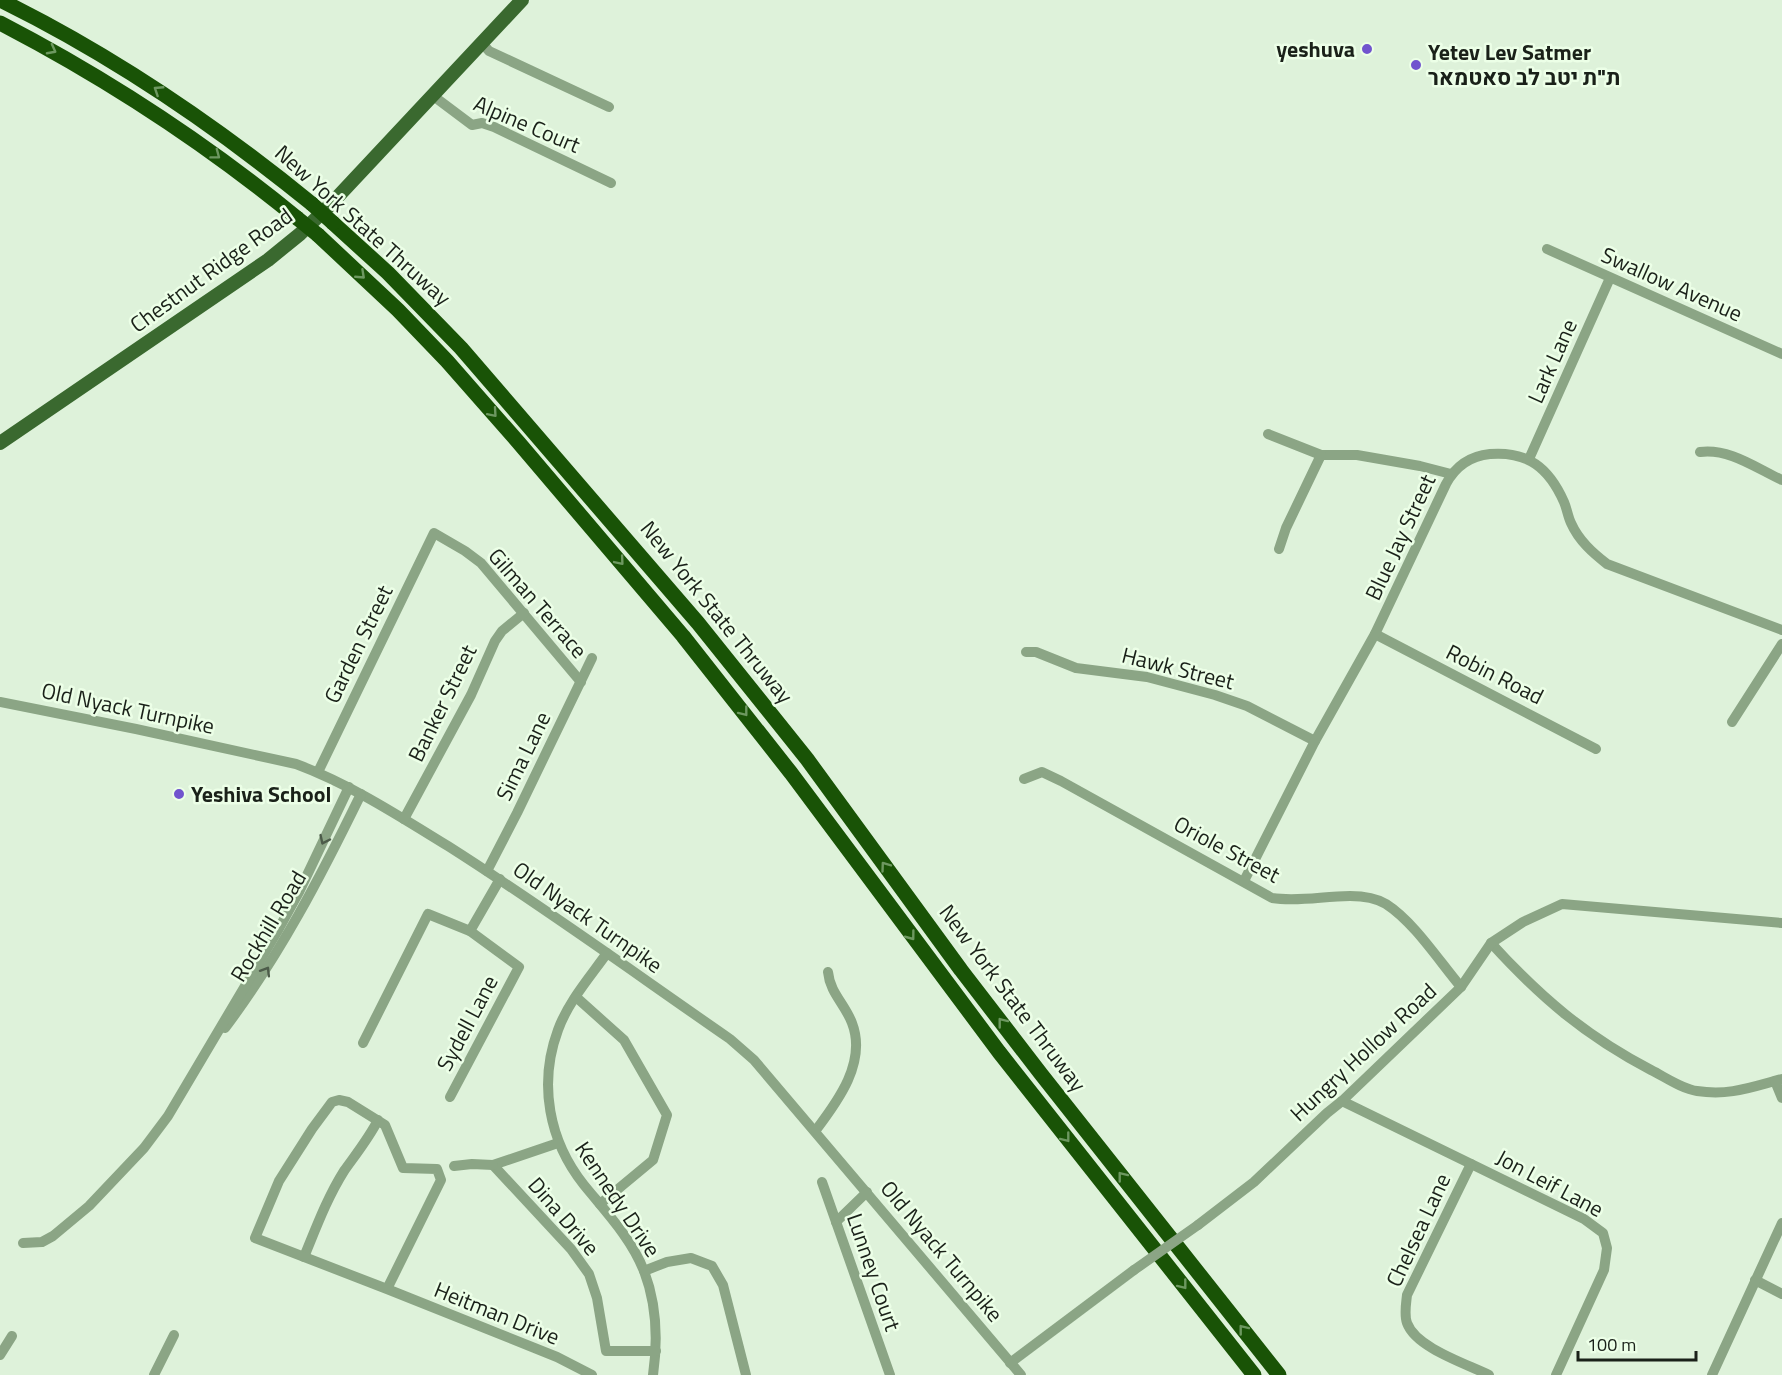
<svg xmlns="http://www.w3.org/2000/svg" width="1782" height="1375" font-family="'Titillium Web',Heebo,sans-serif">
  <rect width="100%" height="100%" fill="#def2da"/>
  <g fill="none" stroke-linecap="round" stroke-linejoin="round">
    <g stroke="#8ba585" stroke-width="10">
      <polyline points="482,43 489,51 609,107"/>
      <polyline points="432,95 472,125 482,123 494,127 611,183"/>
      <polyline points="1547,249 1782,354"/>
      <polyline points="1268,434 1321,455 1357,455 1420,466 1451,474"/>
      <path d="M1700,452C1729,448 1756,468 1782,480"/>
      <polyline points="1529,459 1610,278"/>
      <polyline points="1279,549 1286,528 1321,455"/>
      <polyline points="1375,634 1596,749"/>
      <polyline points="1026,652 1036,652 1076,668 1147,677 1215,695 1247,706 1315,741"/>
      <path d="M0,702L136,729L296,764C350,784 399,816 448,846C544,907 636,974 730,1039L754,1060L1021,1375"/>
      <polyline points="1732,722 1782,644"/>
      <polyline points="318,772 434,533 465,551 481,563 581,682"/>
      <path d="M1024,779L1042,772L1061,781L1272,898C1299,902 1323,896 1350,896C1362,896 1376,898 1386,904C1414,922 1439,961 1461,987"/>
      <polyline points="404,819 471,695 495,641 502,631 524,613"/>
      <polyline points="487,871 517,813 592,658"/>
      <path d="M1244,881L1315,741L1375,634L1446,484C1455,467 1470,456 1490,454C1528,451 1549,468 1564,502C1567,509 1568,517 1571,523C1579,541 1593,553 1607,564L1782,630"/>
      <polyline points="470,931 500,879"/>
      <path d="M1491,943C1541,998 1586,1036 1651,1070C1665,1077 1682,1089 1697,1091C1730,1096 1751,1087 1782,1079"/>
      <path d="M607,953C590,977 568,1002 558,1030C538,1084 549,1141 584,1185C606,1212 631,1238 644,1271C657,1305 658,1340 653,1375"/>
      <polyline points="576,997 624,1040 667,1115 653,1160 600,1204"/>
      <path d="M225,1028C280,955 321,876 361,794"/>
      <polyline points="363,1043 428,914 470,931 519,967 450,1097"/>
      <polyline points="1775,1081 1782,1098"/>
      <polyline points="1342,1101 1584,1219 1603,1233 1607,1248 1604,1270 1556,1375"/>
      <path d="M816,1130C838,1101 867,1062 852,1023C845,1004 830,993 828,972"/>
      <polyline points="558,1143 493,1165 571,1249 589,1274 597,1298 606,1351 656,1351"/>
      <path d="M1471,1164L1407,1295C1406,1304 1404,1315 1407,1323C1416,1348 1467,1364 1489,1375"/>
      <polyline points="454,1166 472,1164 493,1165"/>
      <polyline points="822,1182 890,1375"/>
      <polyline points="836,1222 867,1192"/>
      <polyline points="1198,1225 1254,1182 1327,1113 1342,1101 1461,987 1491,943 1523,922 1562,904 1782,923"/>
      <polyline points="23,1243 42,1242 53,1236 89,1206 144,1148 168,1116 277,932 299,892 349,787"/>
      <path d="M304,1257C316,1228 327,1198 344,1171C356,1154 369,1138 378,1120"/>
      <polyline points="644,1271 667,1262 691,1258 712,1266 723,1285 746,1375"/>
      <polyline points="1755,1280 1782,1294"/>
      <polyline points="387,1289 441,1180 437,1169 403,1168 385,1125 348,1102 339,1100 332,1102 312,1129 279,1181 255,1238 387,1289 557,1357 592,1375"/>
      <polyline points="0,1355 12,1336"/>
      <polyline points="1010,1363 1134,1270"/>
      <polyline points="154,1375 174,1335"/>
      <polyline points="1712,1375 1782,1223"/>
    </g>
    <polyline stroke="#3a692f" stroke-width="14" points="0,443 268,260 300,234 330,205 522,0"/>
    <g stroke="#195306" stroke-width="15">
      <path d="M0,0C112,55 215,125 312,204"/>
      <path d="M0,23C106,78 204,142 297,218"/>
      <polyline points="333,223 388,273 461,348 698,623 807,759 961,970 1041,1074 1279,1375"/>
      <polyline points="318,235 398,310 447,361 519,443 683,636 791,773 999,1052 1254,1375"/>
    </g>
    <polyline stroke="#8ba585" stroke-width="10" points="1134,1270 1198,1225"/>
    <g stroke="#195306" stroke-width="15">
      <polyline points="312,204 333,223"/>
      <polyline points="297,218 318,235"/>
    </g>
  </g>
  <defs><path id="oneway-chevron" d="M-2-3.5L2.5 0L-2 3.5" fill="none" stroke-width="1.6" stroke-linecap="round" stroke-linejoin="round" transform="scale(1.5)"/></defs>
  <g stroke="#6d9860">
    <use href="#oneway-chevron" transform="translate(52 50) rotate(28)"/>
    <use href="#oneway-chevron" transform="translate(158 90) rotate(-147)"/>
    <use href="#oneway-chevron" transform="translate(216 155) rotate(37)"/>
    <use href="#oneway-chevron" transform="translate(361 275) rotate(43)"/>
    <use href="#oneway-chevron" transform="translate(493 413) rotate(49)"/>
    <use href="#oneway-chevron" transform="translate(620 561) rotate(50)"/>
    <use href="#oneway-chevron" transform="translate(744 712) rotate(52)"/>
    <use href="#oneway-chevron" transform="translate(885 866) rotate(-126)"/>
    <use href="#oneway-chevron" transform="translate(911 936) rotate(53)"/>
    <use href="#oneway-chevron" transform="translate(1002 1022) rotate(-128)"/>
    <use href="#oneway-chevron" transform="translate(1066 1138) rotate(52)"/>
    <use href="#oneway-chevron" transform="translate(1122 1176) rotate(-128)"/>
    <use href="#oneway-chevron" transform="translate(1183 1285) rotate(52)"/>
    <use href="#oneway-chevron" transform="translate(1243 1329) rotate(-128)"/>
  </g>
  <g stroke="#4d5c4a">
    <use href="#oneway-chevron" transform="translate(324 840) rotate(115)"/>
    <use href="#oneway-chevron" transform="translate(266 971) rotate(-58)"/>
  </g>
  <g fill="#7154ce" stroke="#ecffe7" stroke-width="2">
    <circle cx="1367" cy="49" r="6"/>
    <circle cx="1416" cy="65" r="6"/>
    <circle cx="179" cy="794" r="6"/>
  </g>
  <g text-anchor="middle" stroke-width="5" stroke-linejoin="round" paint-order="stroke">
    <g font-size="22" font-weight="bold" fill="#1a2119" stroke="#ecffe7" text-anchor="start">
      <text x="1355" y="57" text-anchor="end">yeshuva</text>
      <text x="1428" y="60">Yetev Lev Satmer<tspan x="1428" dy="25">ת"ת יטב לב סאטמאר</tspan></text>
      <text x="191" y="802">Yeshiva School</text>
    </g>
    <g font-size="22" fill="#1a2119" stroke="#ecffe7">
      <text transform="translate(527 124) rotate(23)" y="8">Alpine Court</text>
      <text transform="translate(363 225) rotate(42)" y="8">New York State Thruway</text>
      <text transform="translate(211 270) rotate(-36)" y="8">Chestnut Ridge Road</text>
      <text transform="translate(1672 284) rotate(24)" y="8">Swallow Avenue</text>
      <text transform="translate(1552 361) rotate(-66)" y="8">Lark Lane</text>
      <text transform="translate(1400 537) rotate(-65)" y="8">Blue Jay Street</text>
      <text transform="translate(538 603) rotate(49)" y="8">Gilman Terrace</text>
      <text transform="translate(717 612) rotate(51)" y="8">New York State Thruway</text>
      <text transform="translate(358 644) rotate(-64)" y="8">Garden Street</text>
      <text transform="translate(1178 668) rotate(14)" y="8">Hawk Street</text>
      <text transform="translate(1495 674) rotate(27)" y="8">Robin Road</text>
      <text transform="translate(442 703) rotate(-64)" y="8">Banker Street</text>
      <text transform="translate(128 708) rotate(12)" y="8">Old Nyack Turnpike</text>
      <text transform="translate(523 756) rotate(-64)" y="8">Sima Lane</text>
      <text transform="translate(1227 849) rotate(28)" y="8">Oriole Street</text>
      <text transform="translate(588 917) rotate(35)" y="8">Old Nyack Turnpike</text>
      <text transform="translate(268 926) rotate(-59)" y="8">Rockhill Road</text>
      <text transform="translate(1013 998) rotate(53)" y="8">New York State Thruway</text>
      <text transform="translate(467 1023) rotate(-62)" y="8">Sydell Lane</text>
      <text transform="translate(1363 1052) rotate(-43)" y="8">Hungry Hollow Road</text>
      <text transform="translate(1550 1183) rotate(28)" y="8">Jon Leif Lane</text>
      <text transform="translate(618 1199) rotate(56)" y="8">Kennedy Drive</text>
      <text transform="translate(564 1216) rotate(49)" y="8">Dina Drive</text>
      <text transform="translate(1418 1230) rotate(-65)" y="8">Chelsea Lane</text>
      <text transform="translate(942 1251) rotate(50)" y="8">Old Nyack Turnpike</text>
      <text transform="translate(874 1272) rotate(71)" y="8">Lunney Court</text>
      <text transform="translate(497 1313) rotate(22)" y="8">Heitman Drive</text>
    </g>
  </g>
  <path d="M1578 1351v9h118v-9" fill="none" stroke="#1a2119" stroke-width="3"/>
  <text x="1587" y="1351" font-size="18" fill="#1a2119" stroke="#ecffe7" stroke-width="4.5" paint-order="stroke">100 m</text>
</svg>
